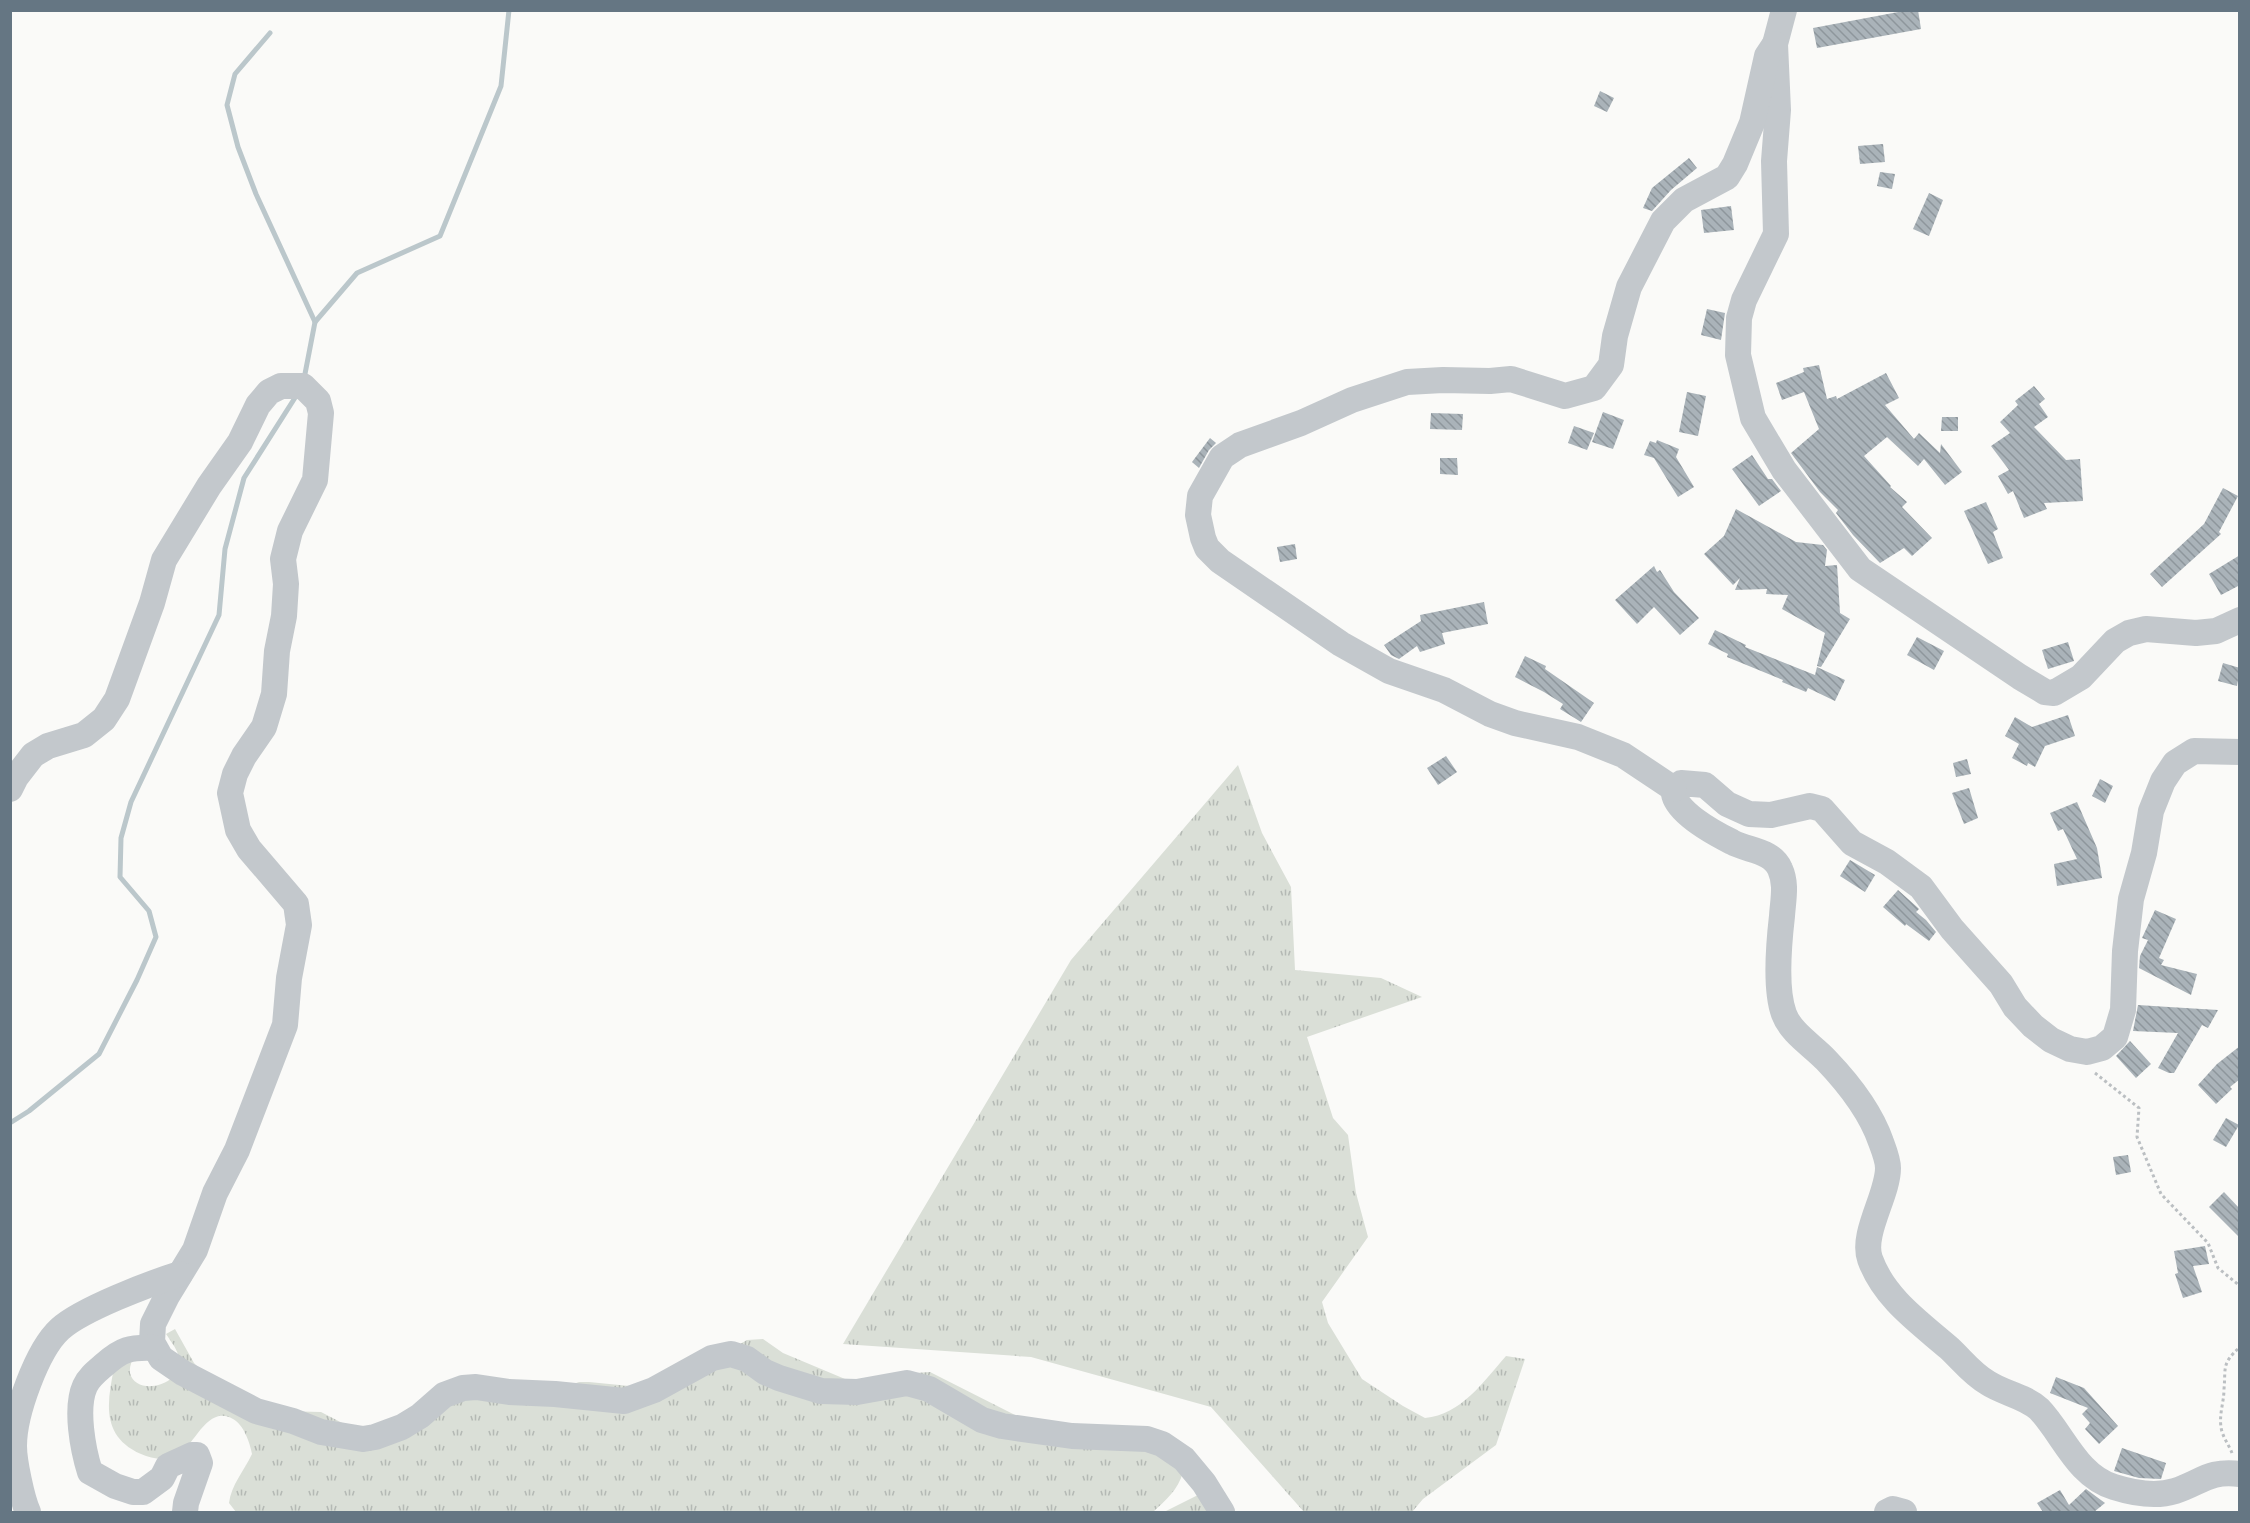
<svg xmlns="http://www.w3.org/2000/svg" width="2250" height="1523" font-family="Figtree,sans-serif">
  <defs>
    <pattern id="grass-tufts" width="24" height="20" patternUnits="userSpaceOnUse" patternTransform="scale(1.5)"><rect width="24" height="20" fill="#dadfd7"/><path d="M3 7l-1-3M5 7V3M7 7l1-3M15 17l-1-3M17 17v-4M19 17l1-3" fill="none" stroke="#b4b9b4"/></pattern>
    <pattern id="building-back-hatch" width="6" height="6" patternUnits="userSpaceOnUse" patternTransform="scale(1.5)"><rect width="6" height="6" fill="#aab3b9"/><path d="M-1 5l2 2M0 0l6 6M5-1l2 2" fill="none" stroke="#8e969c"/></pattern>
  </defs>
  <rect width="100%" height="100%" fill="#fafaf8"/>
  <g fill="url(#grass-tufts)">
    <path d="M1238,765L1262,833L1291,887L1295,970L1381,978L1422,997L1307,1037L1333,1118L1348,1135L1356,1193L1368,1237L1322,1302L1328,1323L1362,1379L1403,1406L1425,1418C1461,1415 1484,1381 1506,1356L1525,1359L1496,1445L1423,1499L1412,1512H1304L1211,1407L1031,1357L843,1344L1071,960Z"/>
    <path d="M175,1329L194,1363L208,1377L282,1411L321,1412L350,1427L418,1423L472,1385L553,1391L579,1382H589L650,1388L694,1371L747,1340L763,1339L783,1353L845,1379L873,1383L915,1373L930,1372L1025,1420L1139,1431L1183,1472C1178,1490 1166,1500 1153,1512H236L229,1503C231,1485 244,1471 252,1454C250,1443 244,1425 233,1419C207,1404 194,1447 177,1456C165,1461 152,1459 141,1454C101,1436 107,1403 114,1368L134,1355C132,1361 129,1367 130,1373C136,1398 188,1385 178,1354C176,1348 170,1340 166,1334Z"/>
    <path d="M1204,1492C1223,1494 1229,1494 1235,1512H1164Z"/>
  </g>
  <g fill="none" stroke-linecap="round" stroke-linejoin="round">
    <g stroke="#bbc7cb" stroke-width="5">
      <polyline points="270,33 235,74 227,105 238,147 256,194 315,322"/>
      <polyline points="304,379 315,322 357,273 440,236 501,86 509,10"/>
      <polyline points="10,1123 29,1111 99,1054 137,980 156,937 149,911 120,877 121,838 131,802 219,615 225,549 244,478 298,393"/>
    </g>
  </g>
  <g fill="url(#building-back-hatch)">
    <polygon points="1909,10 1918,10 1921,29 1817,48 1813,28"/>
    <polygon points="1600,91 1614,98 1607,112 1594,106"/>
    <polygon points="1883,144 1885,162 1860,164 1858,146"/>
    <polygon points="1689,158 1697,168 1671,190 1652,211 1643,208 1652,188"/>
    <polygon points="1880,172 1895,174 1892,189 1877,186"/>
    <polygon points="1929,193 1943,200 1929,236 1913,229"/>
    <polygon points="1731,206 1734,230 1704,233 1701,210"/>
    <polygon points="1707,309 1725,313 1721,340 1701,335"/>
    <polygon points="1819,365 1827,399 1836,396 1837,399 1886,373 1899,398 1885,405 1914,439 1919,433 1940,453 1941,444 1962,472 1945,485 1924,459 1918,466 1887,437 1864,456 1891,486 1890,487 1907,502 1902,507 1932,538 1912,556 1904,548 1880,563 1853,535 1836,513 1838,510 1820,492 1791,453 1819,429 1804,392 1782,400 1776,383 1804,372 1803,368"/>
    <polygon points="2034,386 2045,399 2039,404 2048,417 2034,427 2066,460 2080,459 2083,501 2044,503 2047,509 2024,518 2013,491 2008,494 1998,476 2009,470 1991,446 2010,433 2000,422 2018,405 2015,401"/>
    <polygon points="1687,392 1706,396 1698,436 1679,432"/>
    <polygon points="1603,412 1624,420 1613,449 1592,442"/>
    <polygon points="1431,413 1463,414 1462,430 1430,429"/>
    <polygon points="1942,417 1958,417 1958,431 1941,431"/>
    <polygon points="1574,426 1594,433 1587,450 1568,443"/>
    <polygon points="1210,438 1216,443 1209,450 1199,468 1192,462"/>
    <polygon points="1657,440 1679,449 1676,457 1694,487 1678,497 1654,458 1644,455 1650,441 1656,443"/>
    <polygon points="1752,455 1768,479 1772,479 1781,491 1759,506 1732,469"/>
    <polygon points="1440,458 1457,458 1458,475 1440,474"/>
    <polygon points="2223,488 2238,496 2219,532 2221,534 2162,587 2150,574 2204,524"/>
    <polygon points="1986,502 1998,529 1993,532 2003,558 1988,564 1964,511"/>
    <polygon points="1736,509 1796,542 1823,545 1827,550 1825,566 1837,565 1840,613 1850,619 1821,667 1817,666 1825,633 1782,609 1788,595 1766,594 1767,589 1735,590 1740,578 1733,585 1704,554 1724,536"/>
    <polygon points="1295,544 1297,559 1280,562 1277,547"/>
    <polygon points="2240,555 2240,585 2221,595 2209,574"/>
    <polygon points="1654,566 1657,572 1660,570 1674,592 1699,618 1680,635 1654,607 1637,624 1615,600"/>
    <polygon points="1484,602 1488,624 1442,633 1445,644 1420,652 1417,646 1399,659 1391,655 1384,645 1421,621 1420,615"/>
    <polygon points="1715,630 1746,645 1745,647 1815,675 1817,667 1845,680 1835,701 1808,688 1806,692 1782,682 1783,680 1727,657 1728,654 1708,644"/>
    <polygon points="1917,637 1944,651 1934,670 1907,655"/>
    <polygon points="2068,642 2074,661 2048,669 2042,650"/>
    <polygon points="1525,656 1546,666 1545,669 1594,703 1581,722 1560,709 1563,704 1544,692 1515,677"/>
    <polygon points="2223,663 2240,668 2237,686 2218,681"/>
    <polygon points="2068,715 2075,736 2045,746 2035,767 2028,763 2027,766 2012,758 2019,744 2005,736 2015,717 2032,727"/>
    <polygon points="1446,756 1457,772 1438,785 1427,768"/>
    <polygon points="1967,759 1971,774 1956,777 1953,763"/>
    <polygon points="2100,779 2113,786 2105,803 2092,796"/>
    <polygon points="1969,788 1978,818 1964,824 1952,793"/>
    <polygon points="2077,802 2097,848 2102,878 2057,886 2054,864 2077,859 2063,829 2058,831 2050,813"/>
    <polygon points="1850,860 1875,875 1865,892 1840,876"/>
    <polygon points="1898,890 1917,907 1919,909 1916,912 1926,920 1936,932 1929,941 1906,924 1905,926 1883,907"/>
    <polygon points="2155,910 2176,919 2159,958 2164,960 2161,965 2197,974 2191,995 2139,968 2140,956 2148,940 2142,938"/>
    <polygon points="2138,1005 2169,1007 2218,1010 2208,1028 2202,1025 2174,1073 2169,1073 2158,1068 2178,1033 2133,1031"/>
    <polygon points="2130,1041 2151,1064 2136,1078 2116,1056"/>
    <polygon points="2240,1046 2240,1079 2230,1087 2232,1089 2216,1104 2198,1085 2217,1064"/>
    <polygon points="2226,1118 2239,1125 2226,1147 2213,1140"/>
    <polygon points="2128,1155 2131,1172 2116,1175 2113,1157"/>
    <polygon points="2224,1192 2240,1209 2240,1238 2209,1207"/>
    <polygon points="2205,1246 2209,1264 2193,1266 2202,1292 2183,1298 2175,1274 2178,1273 2174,1251"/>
    <polygon points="2056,1377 2084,1388 2118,1426 2099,1444 2085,1429 2090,1423 2082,1414 2088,1408 2050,1393"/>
    <polygon points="2122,1448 2166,1463 2161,1479 2139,1478 2114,1471"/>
    <polygon points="2086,1489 2105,1503 2094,1512 2043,1512 2037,1503 2060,1490 2069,1505"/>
  </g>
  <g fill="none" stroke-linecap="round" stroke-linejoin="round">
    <g stroke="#bbbfc2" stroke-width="3" stroke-dasharray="3 3" stroke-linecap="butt">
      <polyline points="2095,1073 2139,1108 2137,1137 2161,1194 2208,1243 2218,1268 2240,1286"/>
      <path d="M2232,1453C2229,1445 2222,1436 2221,1427C2219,1414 2224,1402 2224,1389C2226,1368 2221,1364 2240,1347"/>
    </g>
    <g stroke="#c3c8cc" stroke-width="26">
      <polyline points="1784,10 1775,44 1778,110 1774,161 1776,234 1744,300 1739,318 1738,355 1753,418 1784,470 1860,569 2020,677 2045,692 2054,693 2081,677 2115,641 2129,633 2146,629 2196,633 2216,631 2240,620"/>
      <path d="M2240,752L2194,751L2175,763L2163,781L2151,811L2144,853L2131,899L2125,951L2123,1010L2115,1037L2102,1048L2087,1052L2070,1049L2051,1040L2033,1026L2015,1007L2001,984L1952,929L1921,887L1887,862L1852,843L1822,809L1810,806L1771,815L1749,814L1727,804L1705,785L1681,783L1674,789C1670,810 1716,834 1732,842C1748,851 1772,850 1780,869C1787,884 1783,900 1782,916C1779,942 1775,990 1784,1014C1791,1033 1813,1046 1826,1060C1848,1083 1871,1113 1881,1142C1884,1150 1888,1160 1888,1168C1888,1195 1861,1234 1870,1259C1884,1298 1919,1322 1949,1348C1962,1360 1972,1374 1988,1383C2003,1393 2025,1396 2039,1409C2063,1434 2077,1476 2114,1487C2133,1493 2156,1497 2175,1491C2202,1482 2209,1470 2240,1474"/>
      <polyline points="10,789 16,777 33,755 48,746 84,735 104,719 117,699 152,603 164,560 209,486 240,442 258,405 269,392 281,386 303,386 318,401 321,413 315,480 290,531 283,559 286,584 284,616 277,651 274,694 264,727 244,756 235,774 230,793 238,830 249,849 296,904 299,925 289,978 285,1025 237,1150 215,1193 195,1250 167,1296 153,1324 152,1342 161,1358 183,1373 256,1411 293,1421 321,1432 363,1439 375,1437 402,1427 420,1416 444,1395 463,1388 476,1387 509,1392 555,1394 624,1401 654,1390 712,1358 731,1354 747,1359 765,1372 779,1378 821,1391 857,1392 907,1383 929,1389 982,1420 1002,1426 1072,1436 1147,1439 1162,1444 1184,1459 1204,1483 1222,1512"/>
      <polyline points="1674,789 1623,755 1578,737 1515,723 1490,714 1444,690 1389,671 1341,644 1220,561 1207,548 1203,538 1198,515 1200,496 1222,457 1240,445 1301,423 1352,400 1407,382 1443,380 1490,381 1511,379 1565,396 1594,388 1611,365 1615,336 1629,287 1663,221 1684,200 1727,177 1735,164 1752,123 1767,56 1775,44"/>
      <path d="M154,1348C130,1347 122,1349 104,1365C97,1371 89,1377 85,1386C75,1408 83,1450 90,1472L115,1486L133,1492H143L162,1478L168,1466L192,1455H197L200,1463L186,1503L185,1512"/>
      <path d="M28,1512C22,1499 14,1461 14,1446C14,1414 37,1350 60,1329C82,1309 151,1283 180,1274"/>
      <polyline points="1887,1512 1893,1509 1904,1512"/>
    </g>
  </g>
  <rect width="2250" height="1523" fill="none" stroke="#657683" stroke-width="24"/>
</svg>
